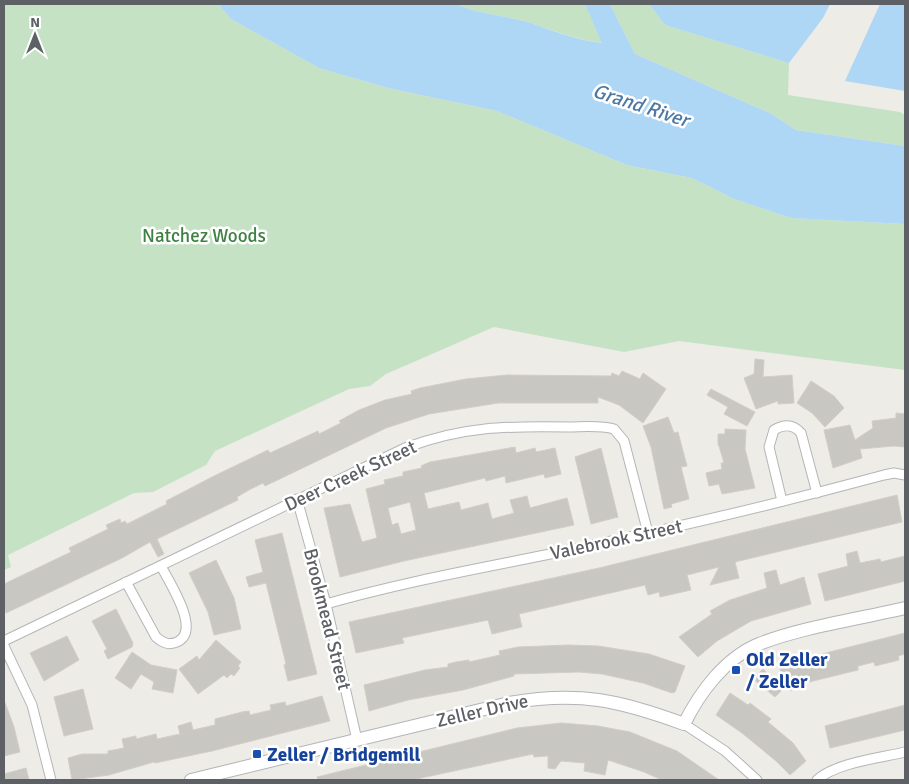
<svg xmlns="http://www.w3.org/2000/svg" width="909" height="784" font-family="Signika,sans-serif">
  <rect width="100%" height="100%" fill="#eeece6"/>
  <g fill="#c5e2c5">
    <polygon points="4,4 218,4 231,19 319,68 388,88 497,111 627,165 692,178 734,199 791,218 905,224 905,370 679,341 624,352 494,327 386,374 370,386 349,389 215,451 206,465 153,492 134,493 8,555 11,567 4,570"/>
    <path d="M456,4H585L603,43C575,40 551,29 524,21C501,15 478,14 456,4Z"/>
    <polygon points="610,4 649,4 665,25 789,63 788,95 900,112 905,115 905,146 796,130 770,113 635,54"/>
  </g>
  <g fill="#aed6f5">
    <path d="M218,4H456C478,14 501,15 524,21C550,29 574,40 602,43L585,4H610L635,54L770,113L796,130L905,146V224L791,218L734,199L692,178L627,165L497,111L388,88L319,68L231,19Z"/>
    <polygon points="649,4 830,4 823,18 789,63 665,25"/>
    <polygon points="880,4 905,4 905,91 845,81"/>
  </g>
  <g fill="#c9c7c2" stroke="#d2cec5" fill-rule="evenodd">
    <polygon points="755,359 764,360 763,377 792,375 794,403 778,404 778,401 756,409 744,378 754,374"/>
    <polygon points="622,371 640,379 643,373 666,389 643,423 619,405 598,397 598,403 498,403 429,414 386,428 265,486 263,483 249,490 237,497 238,500 157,539 164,554 158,557 150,542 122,558 6,613 4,607 4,584 71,552 69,548 108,529 106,525 120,519 121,523 125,521 127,524 167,504 166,501 214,476 268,450 270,453 318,431 319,434 341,423 339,421 359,410 385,400 412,394 411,391 420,388 466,379 507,375 611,376 612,373 619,376"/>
    <polygon points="811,381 834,396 844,408 825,427 812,413 797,403"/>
    <polygon points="711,389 755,412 747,426 724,414 728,407 707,395"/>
    <polygon points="896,413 905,414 905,447 894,446 860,449 862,458 833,468 824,430 850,425 855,440 873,428 872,421 896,418"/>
    <polygon points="668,417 674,433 678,432 687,466 681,467 689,499 671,504 672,507 664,509 651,447 643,426"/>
    <polygon points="725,429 746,430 745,449 755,488 722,494 719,484 709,486 706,473 722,469 721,463 724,463 719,446 718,445 718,434 725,434"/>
    <path d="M515,447L516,453L535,448L536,452L555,448L561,474L545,478L544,474L506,483L505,476L486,481L485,478L424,493L428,509L459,502L461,510L488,503L492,519L514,513L510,500L527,496L530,508L567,498L574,525L404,561L340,577L324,508L350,504L362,542L377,538L366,489L385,484L384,480L403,476V472L422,468L421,466L430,462ZM410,502L416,530L401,534L398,523L392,525L388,508Z"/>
    <polygon points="601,448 618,517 591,524 575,457"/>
    <polygon points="897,495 902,522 735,562 739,578 710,585 719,567 687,575 691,590 660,597 659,592 648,595 645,585 519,614 522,627 492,634 488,620 402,638 404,643 356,653 349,622 599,568"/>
    <polygon points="282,533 317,674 288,681 284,665 286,664 266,583 249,587 246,577 263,572 255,540"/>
    <polygon points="857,551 860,563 880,559 881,562 905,556 905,581 825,601 818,574 848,566 846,554"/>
    <polygon points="216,560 234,598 241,629 214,635 208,612 189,573"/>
    <polygon points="776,570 780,585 804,577 811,604 751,621 717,641 698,657 679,637 712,614 710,611 730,600 767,588 764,573"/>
    <polygon points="116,609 133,643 132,647 108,659 104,651 107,649 92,621"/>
    <polygon points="905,633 905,654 898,656 899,660 875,666 874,662 858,666 858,670 805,683 790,691 778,665"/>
    <polygon points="67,636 79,660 44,681 30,653"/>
    <polygon points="216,640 241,662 238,666 240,668 234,676 231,674 227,678 224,675 198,694 179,669 197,656 199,660"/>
    <polygon points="568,645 598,646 649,654 685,666 675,692 672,693 643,683 602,674 579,672 514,674 514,676 463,690 408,700 369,711 364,685 425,670 448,667 448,664 456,662 469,660 469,662 500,655 499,651 518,647"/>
    <polygon points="132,652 151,665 177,670 173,693 152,689 154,682 141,674 131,689 115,678"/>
    <polygon points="763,669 783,689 775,697 753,679"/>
    <polygon points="83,689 93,729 64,736 54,697"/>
    <polygon points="730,693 748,705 750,703 771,719 768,722 793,743 806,761 790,775 776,761 742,733 716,715"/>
    <polygon points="322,696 330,721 212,751 155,763 154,762 109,775 72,780 68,758 82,754 108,754 108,751 124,748 122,739 136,736 136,739 156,734 157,739 180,734 178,726 191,722 193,730 215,725 215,719 242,712 249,711 250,715 271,710 270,705 285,702 286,706"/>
    <polygon points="4,700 14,727 20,752 4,756"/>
    <polygon points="905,705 905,730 830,748 825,726"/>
    <polygon points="561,723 598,726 630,732 677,751 719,780 662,780 644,772 608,760 605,775 584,771 585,763 561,761 555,769 548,768 548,756 534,757 533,754 412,780 318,780 317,777 517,728"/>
    <polygon points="26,768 29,780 4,780 4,774"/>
  </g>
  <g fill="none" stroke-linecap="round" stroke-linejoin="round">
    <g stroke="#b3b5b9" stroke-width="11">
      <g id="street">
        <polyline points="297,499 326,604 357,740"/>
        <path d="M782,501L769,447L774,430C784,424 793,424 801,433L817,493"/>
        <path d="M126,582L156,637C162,642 168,646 177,642C202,631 169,582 161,566"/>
        <path d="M326,604C406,581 488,567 570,550C675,528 780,503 884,475L894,473L905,475"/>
        <path d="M4,641L405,448C463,426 507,426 568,427C582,427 600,425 614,429L624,441L648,533"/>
        <polyline points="4,646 32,705 51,780"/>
        <polyline points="684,724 725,751 757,780"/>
        <path d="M817,780C835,763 880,758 905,752"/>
      </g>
    </g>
    <g stroke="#b2b4b8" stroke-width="14">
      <path id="secondary" d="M191,780L509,703C579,691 619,700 684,724C700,692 725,658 759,644C802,627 859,619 905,608"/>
    </g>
    <use href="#street" stroke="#fff" stroke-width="9"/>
    <use href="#secondary" stroke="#fff" stroke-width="12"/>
  </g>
  <g fill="#1a4fb4" stroke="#fff" stroke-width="2">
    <rect x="731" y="665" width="10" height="10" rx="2.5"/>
    <rect x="252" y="749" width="10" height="10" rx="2.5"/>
  </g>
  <g text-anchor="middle" stroke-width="5" stroke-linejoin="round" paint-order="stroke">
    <g font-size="19" fill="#3f8143" stroke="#fff">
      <text x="204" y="242">Natchez Woods</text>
    </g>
    <g font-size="19" fill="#5d6064" stroke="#fff">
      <text transform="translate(350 475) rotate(-25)" y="7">Deer Creek Street</text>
      <text transform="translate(616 539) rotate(-12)" y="7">Valebrook Street</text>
      <text transform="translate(328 619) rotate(76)" y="7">Brookmead Street</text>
      <text transform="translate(482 710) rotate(-13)" y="7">Zeller Drive</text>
    </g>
    <g font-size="19" font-weight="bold" fill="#164399" stroke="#fff" text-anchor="start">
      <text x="746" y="666">Old Zeller<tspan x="746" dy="22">/ Zeller</tspan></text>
      <text x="267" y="761">Zeller / Bridgemill</text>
    </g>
    <g font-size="20" font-style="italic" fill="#4c78a6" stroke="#fff">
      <text transform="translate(641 105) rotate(18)" y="7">Grand River</text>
    </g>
  </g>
  <rect width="909" height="784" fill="none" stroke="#5d6064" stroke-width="10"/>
  <g transform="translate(35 35)" stroke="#ffffff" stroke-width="4" paint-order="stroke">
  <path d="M0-4L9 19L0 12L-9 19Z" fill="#5d6064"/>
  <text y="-8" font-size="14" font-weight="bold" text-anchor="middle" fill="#5d6064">N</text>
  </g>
</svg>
